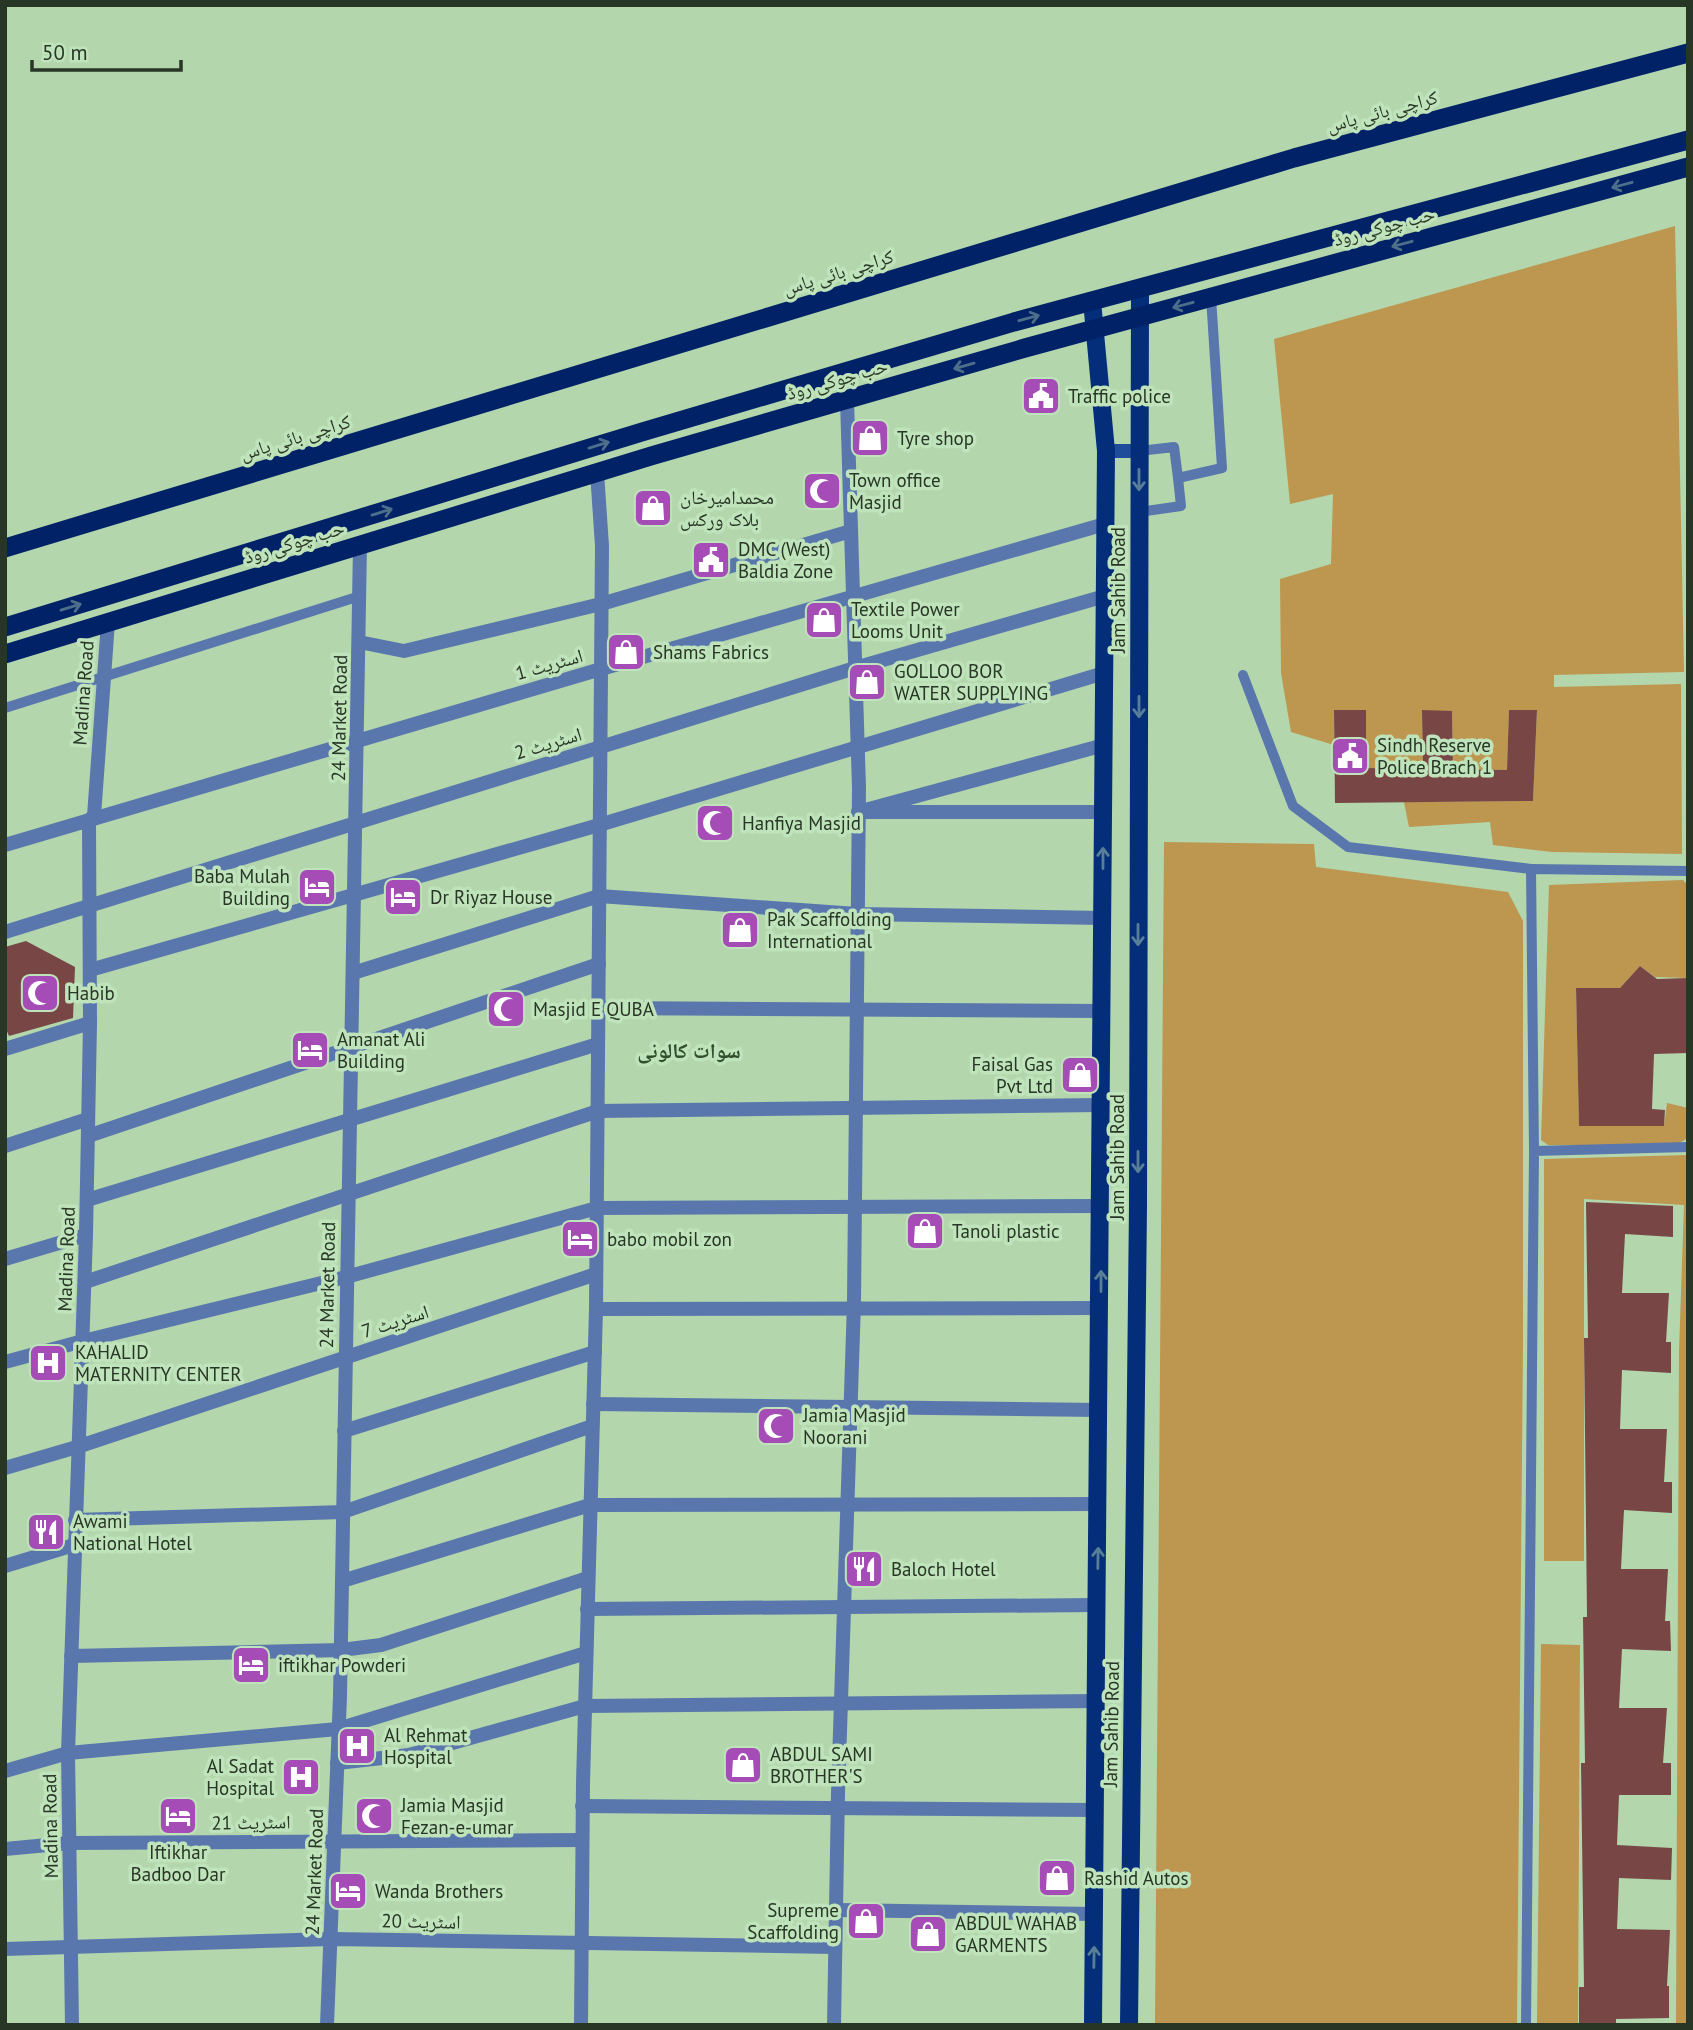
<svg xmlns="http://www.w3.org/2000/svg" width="1693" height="2030" font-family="'PT Sans','Noto Naskh Arabic',sans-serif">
  <rect width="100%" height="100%" fill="#b3d6ad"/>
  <g fill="#bd964f">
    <polygon points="1675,226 1684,672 1554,675 1554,687 1681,684 1682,854 1552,852 1493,845 1490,822 1409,827 1404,802 1533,801 1537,711 1509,710 1507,770 1453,769 1452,711 1422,711 1423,769 1366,768 1365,710 1334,710 1334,745 1291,732 1281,673 1280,579 1331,564 1333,494 1290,504 1274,339"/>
    <polygon points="1164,842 1314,844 1316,867 1508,892 1523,921 1523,1341 1517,2025 1155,2025"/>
    <polygon points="1683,880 1688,885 1688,978 1655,977 1640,966 1620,988 1576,988 1579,1126 1664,1126 1667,1103 1688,1108 1688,1138 1676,1145 1548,1145 1541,1140 1549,885"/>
    <polygon points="1688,1155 1688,2025 1676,2025 1679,1352 1684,1205 1584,1199 1584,1561 1544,1561 1544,1159"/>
    <polygon points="1541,1644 1580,1645 1578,2025 1537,2025"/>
  </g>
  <g fill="#774645">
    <polygon points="1334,710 1366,710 1366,768 1423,769 1422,710 1452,711 1453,769 1507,770 1509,710 1537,710 1533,801 1335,803"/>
    <polygon points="26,941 75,967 73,1018 9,1036 5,1027 5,947"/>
    <polygon points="1640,966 1657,979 1688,978 1687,1053 1654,1054 1652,1109 1665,1110 1664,1126 1579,1126 1576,988 1620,988"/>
    <polygon points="1586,1202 1673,1206 1673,1237 1625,1234 1622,1293 1669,1293 1666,1342 1671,1342 1671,1373 1622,1370 1620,1429 1667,1429 1664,1482 1672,1482 1672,1513 1624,1510 1621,1569 1668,1569 1665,1621 1670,1621 1671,1651 1622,1649 1619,1708 1667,1708 1663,1763 1671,1763 1671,1795 1619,1795 1617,1845 1672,1848 1671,1880 1619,1878 1617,1929 1670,1930 1667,1986 1669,1986 1669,2018 1616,2019 1616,2025 1579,2025 1579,1987 1584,1987 1581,1763 1585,1763 1583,1617 1587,1617 1584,1338 1588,1338"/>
  </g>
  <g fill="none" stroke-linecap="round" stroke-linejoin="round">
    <g stroke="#5977ad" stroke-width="10">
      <polyline points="1139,451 1174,447 1178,478 1222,468 1211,297"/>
      <polyline points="1139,512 1181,506 1178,478"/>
      <polyline points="1243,675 1293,806 1348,847 1531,869"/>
      <polyline points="5,708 360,596"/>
      <polyline points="1534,1151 1531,869 1688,871"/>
      <polyline points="1526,2025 1534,1151 1688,1147"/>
    </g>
    <g stroke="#5977ad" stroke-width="14">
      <polyline points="359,642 404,651 601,604 851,531"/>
      <polyline points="1103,812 858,812 1104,745"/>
      <polyline points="5,845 601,669 1105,524"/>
      <polyline points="5,932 855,668 1105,596"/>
      <polyline points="90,970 599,825 1104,673"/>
      <polyline points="353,973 599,896 857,914 1103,918"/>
      <polyline points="598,1008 1102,1011"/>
      <polyline points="5,1049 90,1023"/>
      <polyline points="88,1136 599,964"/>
      <polyline points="5,1146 88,1119"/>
      <polyline points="87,1200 598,1044"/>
      <polyline points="5,1259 86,1235"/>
      <polyline points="85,1282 598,1111 1101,1105"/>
      <polyline points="596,1309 1100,1308"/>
      <polyline points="5,1362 83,1341 346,1277 597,1208 1101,1206"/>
      <polyline points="593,1404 1100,1410"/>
      <polyline points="344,1431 595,1352"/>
      <polyline points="5,1468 77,1447 596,1274"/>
      <polyline points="75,1520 343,1512 592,1426"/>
      <polyline points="5,1566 74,1545"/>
      <polyline points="342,1581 590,1505 1099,1504"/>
      <polyline points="587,1609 1097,1605"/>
      <polyline points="71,1656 341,1650 381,1645 588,1578"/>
      <polyline points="337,1763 409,1755 585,1706 1097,1701"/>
      <polyline points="5,1771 68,1753 338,1729 586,1653"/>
      <polyline points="582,1806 1095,1810"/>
      <polyline points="5,1849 69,1843 582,1840"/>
      <polyline points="836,1910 1094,1914"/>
      <polyline points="5,1949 331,1939 835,1947"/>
      <polyline points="327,2025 340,1696 360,545"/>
      <polyline points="581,2025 583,1783 596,1309 602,546 597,472"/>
      <polyline points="834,2025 838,1793 854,1302 859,788 847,400"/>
    </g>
    <polyline stroke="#5977ad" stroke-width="14" points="72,2025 68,1753 86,1235 90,1023 89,820 94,816 108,622"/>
    <polyline stroke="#214c9a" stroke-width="14" points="1106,451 1139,451"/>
    <g stroke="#042e7a" stroke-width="18">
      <polyline points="1092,301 1106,451 1093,2025"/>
      <polyline points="1129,2025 1138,1206 1140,289"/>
    </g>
    <g stroke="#022268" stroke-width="19">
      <polyline points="5,548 1294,158 1688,53"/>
      <polyline points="5,627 642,432 1014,322 1688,140"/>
      <polyline points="5,654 651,456 1025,348 1688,167"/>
    </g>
  </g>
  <defs><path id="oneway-shaft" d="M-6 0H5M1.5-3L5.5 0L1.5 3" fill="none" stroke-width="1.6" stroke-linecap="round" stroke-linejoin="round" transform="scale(1.75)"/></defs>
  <g stroke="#4e6f89">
    <use href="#oneway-shaft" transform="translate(1622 185) rotate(165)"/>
    <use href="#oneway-shaft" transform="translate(1402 244) rotate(165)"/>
    <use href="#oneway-shaft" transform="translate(1183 305) rotate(165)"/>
    <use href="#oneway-shaft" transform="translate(1029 318) rotate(-15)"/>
    <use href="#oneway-shaft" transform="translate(964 366) rotate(164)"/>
    <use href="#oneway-shaft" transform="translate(599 445) rotate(-17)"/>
    <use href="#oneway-shaft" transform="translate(382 512) rotate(-17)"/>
    <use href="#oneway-shaft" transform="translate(71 607) rotate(-17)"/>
  </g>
  <g stroke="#587f97">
    <use href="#oneway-shaft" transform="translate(1139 480) rotate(90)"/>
    <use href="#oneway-shaft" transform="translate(1139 707) rotate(90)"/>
    <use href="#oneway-shaft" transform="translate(1103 858) rotate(-90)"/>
    <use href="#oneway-shaft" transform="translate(1138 935) rotate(90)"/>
    <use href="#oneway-shaft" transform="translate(1138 1162) rotate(90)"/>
    <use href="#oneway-shaft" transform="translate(1101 1281) rotate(-90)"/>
    <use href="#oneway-shaft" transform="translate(1098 1558) rotate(-89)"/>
    <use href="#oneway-shaft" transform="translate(1094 1957) rotate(-89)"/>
  </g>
  <defs>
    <g id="civic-square" transform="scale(2.0125)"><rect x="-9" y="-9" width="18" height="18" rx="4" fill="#a64cb7" stroke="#bfe3ba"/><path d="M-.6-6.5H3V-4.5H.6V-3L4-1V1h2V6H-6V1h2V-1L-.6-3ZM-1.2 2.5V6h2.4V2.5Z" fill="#fff"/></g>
    <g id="shop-square" transform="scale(2.0125)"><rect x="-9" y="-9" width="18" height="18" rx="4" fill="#a64cb7" stroke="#bfe3ba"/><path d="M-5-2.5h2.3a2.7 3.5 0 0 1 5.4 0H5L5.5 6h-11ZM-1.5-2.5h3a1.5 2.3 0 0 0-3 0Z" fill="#fff"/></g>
    <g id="mosque-square" transform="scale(2.0125)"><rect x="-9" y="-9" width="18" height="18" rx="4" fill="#a64cb7" stroke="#bfe3ba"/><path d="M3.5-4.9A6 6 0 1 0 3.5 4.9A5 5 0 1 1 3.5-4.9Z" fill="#fff"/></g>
    <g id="hotel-square" transform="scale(2.0125)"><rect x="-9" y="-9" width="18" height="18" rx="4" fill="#a64cb7" stroke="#bfe3ba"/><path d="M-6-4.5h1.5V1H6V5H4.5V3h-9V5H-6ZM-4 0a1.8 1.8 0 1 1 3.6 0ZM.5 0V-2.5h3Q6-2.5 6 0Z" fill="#fff"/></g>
    <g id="hospital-square" transform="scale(2.0125)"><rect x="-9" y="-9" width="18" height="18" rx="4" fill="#a64cb7" stroke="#bfe3ba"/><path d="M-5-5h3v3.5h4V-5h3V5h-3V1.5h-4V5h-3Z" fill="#fff"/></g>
    <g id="restaurant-square" transform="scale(2.0125)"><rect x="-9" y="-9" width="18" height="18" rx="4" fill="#a64cb7" stroke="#bfe3ba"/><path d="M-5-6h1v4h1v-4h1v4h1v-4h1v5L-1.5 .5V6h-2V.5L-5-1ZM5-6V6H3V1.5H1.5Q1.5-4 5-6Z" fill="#fff"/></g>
  </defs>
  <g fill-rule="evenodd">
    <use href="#civic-square" x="1041" y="396"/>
    <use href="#shop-square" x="870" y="438"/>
    <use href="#mosque-square" x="822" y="491"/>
    <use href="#shop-square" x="653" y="508"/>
    <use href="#civic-square" x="711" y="560"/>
    <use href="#shop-square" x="824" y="620"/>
    <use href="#shop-square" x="626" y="652"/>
    <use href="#shop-square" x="867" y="682"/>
    <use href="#civic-square" x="1350" y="756"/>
    <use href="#mosque-square" x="715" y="823"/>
    <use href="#hotel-square" x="317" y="887"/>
    <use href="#hotel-square" x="403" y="897"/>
    <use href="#shop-square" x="740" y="930"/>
    <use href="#mosque-square" x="40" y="993"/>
    <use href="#mosque-square" x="506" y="1009"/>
    <use href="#hotel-square" x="310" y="1050"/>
    <use href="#shop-square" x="1080" y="1075"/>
    <use href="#shop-square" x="925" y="1231"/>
    <use href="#hotel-square" x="580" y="1239"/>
    <use href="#hospital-square" x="48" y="1363"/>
    <use href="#mosque-square" x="776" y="1426"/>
    <use href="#restaurant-square" x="46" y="1532"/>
    <use href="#restaurant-square" x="864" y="1569"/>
    <use href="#hotel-square" x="251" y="1665"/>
    <use href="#hospital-square" x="357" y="1746"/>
    <use href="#shop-square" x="743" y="1765"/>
    <use href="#hospital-square" x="301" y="1777"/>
    <use href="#hotel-square" x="178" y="1816"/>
    <use href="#mosque-square" x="374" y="1816"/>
    <use href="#shop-square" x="1057" y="1878"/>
    <use href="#hotel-square" x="348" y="1891"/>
    <use href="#shop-square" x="866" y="1921"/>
    <use href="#shop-square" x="928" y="1934"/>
  </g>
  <g text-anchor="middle" stroke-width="7" stroke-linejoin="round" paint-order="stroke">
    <g font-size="19" fill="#283625" stroke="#bfe3ba">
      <text transform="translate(1382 111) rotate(-15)" y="7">کراچی بائی پاس</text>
      <text transform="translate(1384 226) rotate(-15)" y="7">حب چوکی روڈ</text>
      <text transform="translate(838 272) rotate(-17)" y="7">کراچی بائی پاس</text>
      <text transform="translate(837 379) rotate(-16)" y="7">حب چوکی روڈ</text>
      <text transform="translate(295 437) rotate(-17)" y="7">کراچی بائی پاس</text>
      <text transform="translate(294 542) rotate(-17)" y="7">حب چوکی روڈ</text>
      <text transform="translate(1118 590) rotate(-90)" y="7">Jam Sahib Road</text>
      <text transform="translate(549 664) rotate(-16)" y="7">اسٹریٹ 1</text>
      <text transform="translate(83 693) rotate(-86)" y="7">Madina Road</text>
      <text transform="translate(339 718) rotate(-89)" y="7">24 Market Road</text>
      <text transform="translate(548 743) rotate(-17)" y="7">اسٹریٹ 2</text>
      <text transform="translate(1117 1157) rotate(-90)" y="7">Jam Sahib Road</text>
      <text transform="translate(66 1259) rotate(-88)" y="7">Madina Road</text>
      <text transform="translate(327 1285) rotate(-89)" y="7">24 Market Road</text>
      <text transform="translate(395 1321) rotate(-18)" y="7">اسٹریٹ 7</text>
      <text transform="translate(1111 1724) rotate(-89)" y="7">Jam Sahib Road</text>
      <text transform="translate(251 1822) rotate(-1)" y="7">اسٹریٹ 21</text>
      <text transform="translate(50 1826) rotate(-91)" y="7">Madina Road</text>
      <text transform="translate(314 1872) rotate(-88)" y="7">24 Market Road</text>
      <text transform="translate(421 1921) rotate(1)" y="7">اسٹریٹ 20</text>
    </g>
    <g font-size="19" fill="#283625" stroke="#bfe3ba" text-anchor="start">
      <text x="1068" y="403">Traffic police</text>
      <text x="897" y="445">Tyre shop</text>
      <text x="849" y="487">Town office<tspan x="849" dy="22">Masjid</tspan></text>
      <text x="680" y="504">محمداميرخان<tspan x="680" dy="22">بلاک ورکس</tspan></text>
      <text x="738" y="556">DMC (West)<tspan x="738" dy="22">Baldia Zone</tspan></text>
      <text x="851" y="616">Textile Power<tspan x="851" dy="22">Looms Unit</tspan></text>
      <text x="653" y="659">Shams Fabrics</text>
      <text x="894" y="678">GOLLOO BOR<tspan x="894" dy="22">WATER SUPPLYING</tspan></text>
      <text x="1377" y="752">Sindh Reserve<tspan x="1377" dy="22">Police Brach 1</tspan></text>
      <text x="742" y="830">Hanfiya Masjid</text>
      <text x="290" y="883" text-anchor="end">Baba Mulah<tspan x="290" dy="22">Building</tspan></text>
      <text x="430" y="904">Dr Riyaz House</text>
      <text x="767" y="926">Pak Scaffolding<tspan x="767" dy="22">International</tspan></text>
      <text x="67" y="1000">Habib</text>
      <text x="533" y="1016">Masjid E QUBA</text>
      <text x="337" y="1046">Amanat Ali<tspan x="337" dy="22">Building</tspan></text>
      <text x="1053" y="1071" text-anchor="end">Faisal Gas<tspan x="1053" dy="22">Pvt Ltd</tspan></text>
      <text x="952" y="1238">Tanoli plastic</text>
      <text x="607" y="1246">babo mobil zon</text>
      <text x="75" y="1359">KAHALID<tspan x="75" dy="22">MATERNITY CENTER</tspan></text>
      <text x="803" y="1422">Jamia Masjid<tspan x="803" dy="22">Noorani</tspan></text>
      <text x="73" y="1528">Awami<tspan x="73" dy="22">National Hotel</tspan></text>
      <text x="891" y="1576">Baloch Hotel</text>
      <text x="278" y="1672">iftikhar Powderi</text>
      <text x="384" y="1742">Al Rehmat<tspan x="384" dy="22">Hospital</tspan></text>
      <text x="770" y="1761">ABDUL SAMI<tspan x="770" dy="22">BROTHER'S</tspan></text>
      <text x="274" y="1773" text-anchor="end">Al Sadat<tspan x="274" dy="22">Hospital</tspan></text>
      <text x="401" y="1812">Jamia Masjid<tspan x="401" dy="22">Fezan-e-umar</tspan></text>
      <text x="178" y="1859" text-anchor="middle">Iftikhar<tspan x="178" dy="22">Badboo Dar</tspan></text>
      <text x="1084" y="1885">Rashid Autos</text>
      <text x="375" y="1898">Wanda Brothers</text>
      <text x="839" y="1917" text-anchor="end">Supreme<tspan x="839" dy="22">Scaffolding</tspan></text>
      <text x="955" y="1930">ABDUL WAHAB<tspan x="955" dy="22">GARMENTS</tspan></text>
    </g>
    <g font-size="21" font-weight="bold" fill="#314f2c" stroke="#bfe3ba">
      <text x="689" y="1058">سوات کالونی</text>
    </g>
  </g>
  <rect width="1693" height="2030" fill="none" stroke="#283625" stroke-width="14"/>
  <path d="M32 60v10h149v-10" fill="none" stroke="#283625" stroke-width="3.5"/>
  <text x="42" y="60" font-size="21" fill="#283625" stroke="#bfe3ba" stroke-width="5" paint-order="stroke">50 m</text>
</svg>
